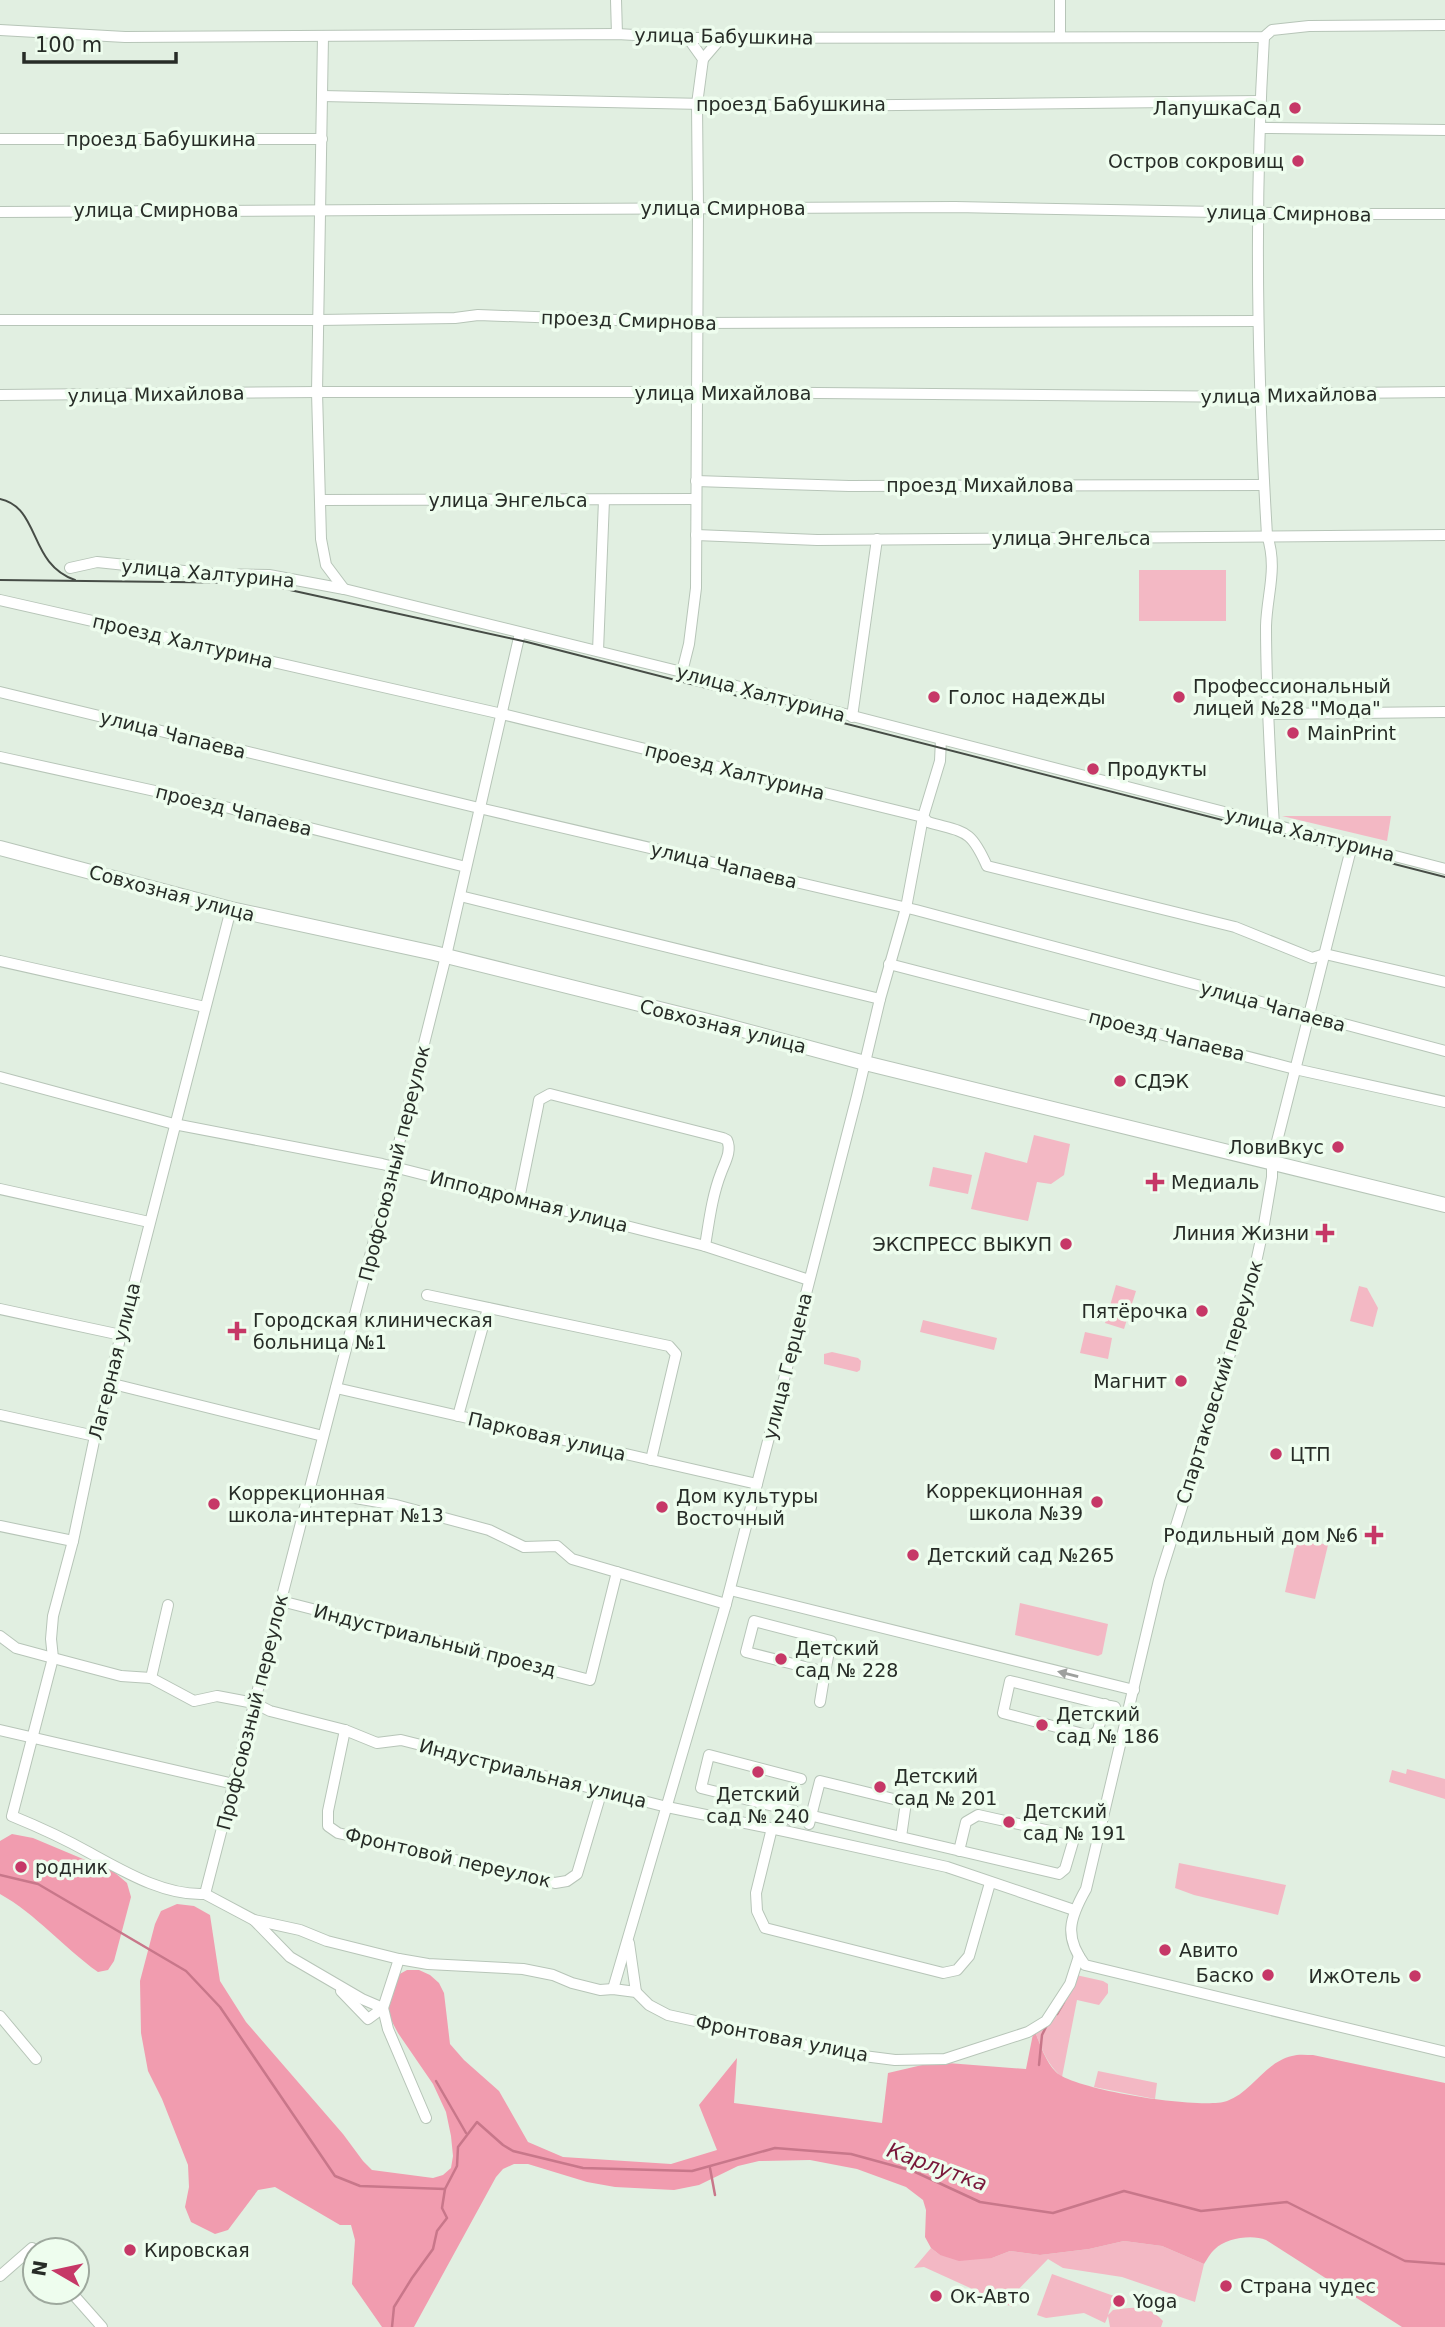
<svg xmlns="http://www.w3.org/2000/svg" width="1445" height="2327" font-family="'DejaVu Sans',sans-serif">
  <rect width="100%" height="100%" fill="#e1efe1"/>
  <g fill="#f3b8c4">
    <rect x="1139" y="570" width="87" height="51"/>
    <polygon points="1282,816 1391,816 1387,841"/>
    <polygon points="1034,1135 1070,1144 1064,1175 1051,1184 1037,1182 1028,1221 971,1209 985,1152 1027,1163"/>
    <polygon points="933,1167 972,1175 968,1194 929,1186"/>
    <polygon points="1116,1285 1136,1291 1124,1329 1105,1323"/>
    <polygon points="1359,1286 1367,1288 1378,1308 1373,1327 1350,1321"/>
    <polygon points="923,1320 997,1338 994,1350 920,1332"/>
    <polygon points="1085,1332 1112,1338 1108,1359 1080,1353"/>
    <polygon points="832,1352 858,1358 861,1361 860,1370 857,1372 824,1364 824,1354"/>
    <polygon points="1297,1538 1328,1545 1315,1599 1285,1592"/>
    <polygon points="1020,1603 1108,1624 1102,1654 1098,1656 1015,1635"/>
    <polygon points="1407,1769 1445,1779 1445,1799 1389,1782 1392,1770 1406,1774"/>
    <polygon points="1179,1863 1286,1885 1278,1915 1194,1895 1175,1888"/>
    <path d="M1076,1975L1103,1981L1108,1984V1993L1099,2005L1077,2000L1062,2077C1047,2065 1041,2047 1034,2029Z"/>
    <polygon points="1098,2071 1157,2083 1155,2099 1094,2087"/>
    <polygon points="1124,2241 1162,2246 1204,2264 1195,2302 1122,2277 1063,2268 1048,2259 1011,2297 1012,2307 924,2267 914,2268 931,2248 940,2255 992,2258 1010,2251 1040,2255 1089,2249"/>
    <path d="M1052,2274L1114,2296L1108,2315L1113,2310C1133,2307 1148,2304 1163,2321L1161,2327H1110L1108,2316L1105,2323L1084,2313L1046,2318L1037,2315Z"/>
  </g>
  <g fill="#f19caf">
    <path d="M12,1834L33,1838L114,1872L127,1883L131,1897L114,1961L108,1970L98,1972C64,1948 36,1914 0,1894V1841Z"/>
    <path d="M177,1904L194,1906L210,1915L220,1981L246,2022L343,2134L363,2161L372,2170L433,2178L443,2175L451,2168L453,2156L451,2136L446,2112L433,2084L398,2033L389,2016L386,2001L396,1976L407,1970H419L430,1975L439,1983L444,1993L450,2044L464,2060L499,2091L528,2142L563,2157L671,2164L717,2150L699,2105L737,2058L734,2103L882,2123L888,2073L935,2062L1026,2069L1034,2029C1040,2044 1045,2061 1056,2072C1074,2090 1202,2110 1227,2101C1252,2092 1265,2062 1292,2056C1298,2054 1306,2055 1313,2055L1445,2083V2327H1402L1266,2240C1252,2234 1226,2238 1215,2249C1210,2253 1207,2260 1204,2264L1162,2246L1124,2241L1089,2249L1040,2255L1010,2251L992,2258L959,2261L940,2255L931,2248L925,2237L926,2210L923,2200L906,2187L857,2169L810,2160L759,2161L738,2166L699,2185L674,2190L615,2187L587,2182L528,2164H514L503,2169L496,2177L414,2327H382L352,2284L355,2240L351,2225H340L275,2187L258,2190L228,2230L215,2234L191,2222L185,2207L189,2187L188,2165L162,2099L148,2071L141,2033L140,1981L155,1924L161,1911Z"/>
  </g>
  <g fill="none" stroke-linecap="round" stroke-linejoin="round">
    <g stroke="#c8778a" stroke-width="2.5">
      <polyline points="0,1875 38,1884 186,1971 220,2007 335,2176 360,2186 445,2189"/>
      <polyline points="1057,2014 1064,2002"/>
      <polyline points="1039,2065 1042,2035 1046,2027"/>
      <polyline points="436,2081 466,2133"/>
      <polyline points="710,2168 715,2195"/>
      <polyline points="392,2327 394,2307 412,2278 433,2249 437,2231 447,2218 442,2208 445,2189 457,2166 458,2147 477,2122 503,2145 513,2151 583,2168 692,2171 775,2148 851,2154 913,2171 980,2202 1053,2213 1124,2191 1201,2211 1287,2202 1405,2261 1445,2264"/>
    </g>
    <g stroke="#b7c5b8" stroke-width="12">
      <g id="street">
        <polyline points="616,0 617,34"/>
        <polyline points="1060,0 1060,36"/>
        <polyline points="0,30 125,37 617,34 688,38 1264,37 1272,30 1309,26 1445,25"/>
        <polyline points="323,36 317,392 321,539 326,565 344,589"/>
        <path d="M1264,37C1254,203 1257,369 1267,535C1278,569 1267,593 1266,626C1266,692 1270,759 1274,826"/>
        <polyline points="703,59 721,38"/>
        <polyline points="322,96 802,106 1260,101"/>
        <polyline points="1261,128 1445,130"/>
        <polyline points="0,139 322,139"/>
        <polyline points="0,212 955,207 1324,214 1445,214"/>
        <polyline points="0,320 319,320 455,318 478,315 696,323 1258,321"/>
        <polyline points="0,395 317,392 696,392 1258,397 1343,393 1445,392"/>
        <polyline points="696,481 849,486 1264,485"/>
        <polyline points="321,500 695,499"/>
        <polyline points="696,535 817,540 1445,535"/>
        <polyline points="70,568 97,562 213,574 269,575 344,589 682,672 1445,869"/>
        <path d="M0,600L502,714L923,817L928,822C965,833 970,828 987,866L1235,927L1312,958L1325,954L1445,982"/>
        <polyline points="598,651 604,500"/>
        <polyline points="682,672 689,644 696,588 698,209 697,104 703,59 688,38"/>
        <polyline points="0,692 479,808 916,910 1445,1051"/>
        <polyline points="1268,714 1445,712"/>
        <polyline points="852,717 877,539"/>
        <polyline points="0,757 205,802 466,867"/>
        <path d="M1352,845L1272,1161V1177L1263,1230L1250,1290L1159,1580L1086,1889C1069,1919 1064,1937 1085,1965L1445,2052"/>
        <polyline points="460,896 880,999"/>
        <polyline points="0,961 205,1007"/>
        <polyline points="889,964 1295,1069 1445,1102"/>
        <polyline points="0,1077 174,1124 382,1164 705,1246 809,1280"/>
        <polyline points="0,1189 149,1222"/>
        <path d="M519,1199L538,1106L539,1100L550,1094L723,1138L727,1140C732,1151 725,1162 721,1173C712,1196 709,1222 705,1246"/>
        <polyline points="427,1295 669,1346 676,1354 651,1460"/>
        <polyline points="0,1309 121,1335"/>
        <polyline points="109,1383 323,1436"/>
        <polyline points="336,1388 757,1484"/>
        <polyline points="0,1415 95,1436"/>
        <polyline points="458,1416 488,1308"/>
        <polyline points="309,1490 396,1505 489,1530 524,1547 557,1546 572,1559 726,1604"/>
        <polyline points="0,1526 73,1541"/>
        <polyline points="730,1590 1134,1690"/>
        <polyline points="281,1601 590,1680 617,1572"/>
        <polyline points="0,1636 16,1648 53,1658 121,1676 151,1678 194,1701 217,1696 254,1703 270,1711 345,1730 377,1743 401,1740 667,1807 789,1832 947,1867 1074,1910"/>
        <polyline points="151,1678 168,1605"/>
        <polyline points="820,1702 825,1672 746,1652 754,1621 831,1641 825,1672"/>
        <polyline points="1105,1704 1098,1730 1094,1734 1087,1735 1003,1713 1010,1681 1110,1706 1115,1707"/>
        <polyline points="0,1730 234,1784"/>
        <polyline points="345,1730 328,1811 328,1826 338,1833 555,1883 567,1881 577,1874 602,1790"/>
        <polyline points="791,1820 794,1811 701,1788 709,1755 801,1779"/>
        <polyline points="809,1824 820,1781 906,1802 901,1837 813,1816"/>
        <polyline points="772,1828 756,1893 757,1911 765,1928 943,1973 957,1970 969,1956 990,1883"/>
        <polyline points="901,1837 1059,1874 1065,1869 1073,1842 1068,1835 978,1815 966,1822 959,1851"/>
        <polyline points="205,1894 393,1167 446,956 520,633"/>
        <path d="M205,1894C165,1896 125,1872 90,1853C65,1839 39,1827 12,1816L53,1658L51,1639L53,1616L73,1541L95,1436L231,909"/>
        <polyline points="205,1894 254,1920 300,1930 327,1941 399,1959 428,1964 523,1969 553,1975 572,1983 600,1990 613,1989 636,1992 649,2005 668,2015 840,2053 895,2060 945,2059 1028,2032 1046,2021 1070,1984 1079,1956"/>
        <polyline points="254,1920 290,1957 362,1999 383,2008 388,2029 426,2118"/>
        <polyline points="629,1943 636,1992"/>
        <polyline points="613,1989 726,1604 857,1096 880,999 906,908 923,817 940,761 941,739"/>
        <polyline points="341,1991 368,2019 383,2008 399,1959"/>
        <polyline points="0,2016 36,2059"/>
        <polyline points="0,2276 32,2248 35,2252"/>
        <polyline points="71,2292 102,2327"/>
      </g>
    </g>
    <g stroke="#b7c5b8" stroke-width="16">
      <polyline id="secondary" points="0,848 231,909 434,953 720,1024 865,1063 1445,1205"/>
    </g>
    <use href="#street" stroke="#fff" stroke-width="10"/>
    <use href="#secondary" stroke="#fff" stroke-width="14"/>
    <g stroke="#464c46" stroke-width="2">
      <path d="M0,499C41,508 28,564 75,580"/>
      <polyline points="0,580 258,583 527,642 1445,877"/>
    </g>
  </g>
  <defs><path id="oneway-solid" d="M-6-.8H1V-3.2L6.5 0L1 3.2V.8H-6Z" transform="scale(1.75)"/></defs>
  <use fill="#9ea09e" href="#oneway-solid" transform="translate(1068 1674) rotate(-166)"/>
  <g fill="#c63867" stroke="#eefdee" stroke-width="2.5">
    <circle cx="1295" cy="108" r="7"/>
    <circle cx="1298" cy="161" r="7"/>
    <circle cx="934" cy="697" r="7"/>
    <circle cx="1179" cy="697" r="7"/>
    <circle cx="1293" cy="733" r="7"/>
    <circle cx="1093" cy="769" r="7"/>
    <circle cx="1120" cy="1081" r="7"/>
    <circle cx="1338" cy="1147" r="7"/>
    <path d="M1151.5 1171.5h7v7h7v7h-7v7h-7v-7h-7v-7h7z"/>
    <path d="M1321.5 1222.5h7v7h7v7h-7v7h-7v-7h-7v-7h7z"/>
    <circle cx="1066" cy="1244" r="7"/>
    <circle cx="1202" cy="1311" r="7"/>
    <path d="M233.5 1320.5h7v7h7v7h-7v7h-7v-7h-7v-7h7z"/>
    <circle cx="1181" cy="1381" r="7"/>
    <circle cx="1276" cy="1454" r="7"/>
    <circle cx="1097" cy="1502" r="7"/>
    <circle cx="214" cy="1504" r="7"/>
    <circle cx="662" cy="1507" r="7"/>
    <path d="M1370.5 1524.5h7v7h7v7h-7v7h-7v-7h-7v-7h7z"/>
    <circle cx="913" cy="1555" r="7"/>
    <circle cx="781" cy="1659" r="7"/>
    <circle cx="1042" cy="1725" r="7"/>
    <circle cx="758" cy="1772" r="7"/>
    <circle cx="880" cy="1787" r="7"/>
    <circle cx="1009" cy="1822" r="7"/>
    <circle cx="21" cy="1867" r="7"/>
    <circle cx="1165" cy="1950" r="7"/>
    <circle cx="1268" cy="1975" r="7"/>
    <circle cx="1415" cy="1976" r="7"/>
    <circle cx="130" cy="2250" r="7"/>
    <circle cx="1226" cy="2286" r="7"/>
    <circle cx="936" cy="2296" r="7"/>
    <circle cx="1119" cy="2301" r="7"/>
  </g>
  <g text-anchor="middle" stroke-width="7" stroke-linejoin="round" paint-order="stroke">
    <g font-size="19" fill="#272c27" stroke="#eefdee">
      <text transform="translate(724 36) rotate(1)" y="7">улица Бабушкина</text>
      <text x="791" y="111">проезд Бабушкина</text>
      <text x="161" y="146">проезд Бабушкина</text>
      <text x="723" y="215">улица Смирнова</text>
      <text x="156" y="217">улица Смирнова</text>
      <text transform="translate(1289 213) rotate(1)" y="7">улица Смирнова</text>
      <text transform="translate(629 320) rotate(2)" y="7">проезд Смирнова</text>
      <text x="723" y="400">улица Михайлова</text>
      <text transform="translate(156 394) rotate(-1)" y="7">улица Михайлова</text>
      <text transform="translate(1289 395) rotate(-1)" y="7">улица Михайлова</text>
      <text x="980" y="492">проезд Михайлова</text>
      <text x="508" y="507">улица Энгельса</text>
      <text x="1071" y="545">улица Энгельса</text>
      <text transform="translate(208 573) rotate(5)" y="7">улица Халтурина</text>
      <text transform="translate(183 641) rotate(13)" y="7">проезд Халтурина</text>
      <text transform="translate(761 693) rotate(15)" y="7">улица Халтурина</text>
      <text transform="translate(173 734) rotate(14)" y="7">улица Чапаева</text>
      <text transform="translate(735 771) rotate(14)" y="7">проезд Халтурина</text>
      <text transform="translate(234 810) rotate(14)" y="7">проезд Чапаева</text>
      <text transform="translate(1310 834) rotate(14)" y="7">улица Халтурина</text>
      <text transform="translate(724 865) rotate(13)" y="7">улица Чапаева</text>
      <text transform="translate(172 893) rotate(15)" y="7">Совхозная улица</text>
      <text transform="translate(1273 1006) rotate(15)" y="7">улица Чапаева</text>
      <text transform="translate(723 1026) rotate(14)" y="7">Совхозная улица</text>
      <text transform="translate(1167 1035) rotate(14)" y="7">проезд Чапаева</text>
      <text transform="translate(394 1163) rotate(-76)" y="7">Профсоюзный переулок</text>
      <text transform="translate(529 1201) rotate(14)" y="7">Ипподромная улица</text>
      <text transform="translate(114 1361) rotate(-76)" y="7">Лагерная улица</text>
      <text transform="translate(787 1366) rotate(-76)" y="7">улица Герцена</text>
      <text transform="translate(1219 1382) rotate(-73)" y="7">Спартаковский переулок</text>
      <text transform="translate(547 1436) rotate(13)" y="7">Парковая улица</text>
      <text transform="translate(435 1640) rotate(14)" y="7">Индустриальный проезд</text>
      <text transform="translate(252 1712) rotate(-76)" y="7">Профсоюзный переулок</text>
      <text transform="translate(533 1773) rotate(14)" y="7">Индустриальная улица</text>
      <text transform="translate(448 1857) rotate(13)" y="7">Фронтовой переулок</text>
      <text transform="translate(782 2038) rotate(11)" y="7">Фронтовая улица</text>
    </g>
    <g font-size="19" fill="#272c27" stroke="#eefdee" text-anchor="start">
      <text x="1281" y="115" text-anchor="end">ЛапушкаСад</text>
      <text x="1284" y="168" text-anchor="end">Остров сокровищ</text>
      <text x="1193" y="693">Профессиональный<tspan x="1193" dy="22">лицей №28 "Мода"</tspan></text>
      <text x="948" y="704">Голос надежды</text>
      <text x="1307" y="740">MainPrint</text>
      <text x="1107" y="776">Продукты</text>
      <text x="1134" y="1088">СДЭК</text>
      <text x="1324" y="1154" text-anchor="end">ЛовиВкус</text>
      <text x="1171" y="1189">Медиаль</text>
      <text x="1309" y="1240" text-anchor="end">Линия Жизни</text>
      <text x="1052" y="1251" text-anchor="end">ЭКСПРЕСС ВЫКУП</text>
      <text x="1188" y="1318" text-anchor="end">Пятёрочка</text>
      <text x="253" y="1327">Городская клиническая<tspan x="253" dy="22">больница №1</tspan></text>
      <text x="1167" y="1388" text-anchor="end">Магнит</text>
      <text x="1290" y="1461">ЦТП</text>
      <text x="1083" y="1498" text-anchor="end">Коррекционная<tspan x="1083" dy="22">школа №39</tspan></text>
      <text x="228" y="1500">Коррекционная<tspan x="228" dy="22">школа-интернат №13</tspan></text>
      <text x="676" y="1503">Дом культуры<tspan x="676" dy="22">Восточный</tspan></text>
      <text x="1358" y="1542" text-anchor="end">Родильный дом №6</text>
      <text x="927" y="1562">Детский сад №265</text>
      <text x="795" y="1655">Детский<tspan x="795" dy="22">сад № 228</tspan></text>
      <text x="1056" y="1721">Детский<tspan x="1056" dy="22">сад № 186</tspan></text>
      <text x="894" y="1783">Детский<tspan x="894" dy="22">сад № 201</tspan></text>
      <text x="758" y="1801" text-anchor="middle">Детский<tspan x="758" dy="22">сад № 240</tspan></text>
      <text x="1023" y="1818">Детский<tspan x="1023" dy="22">сад № 191</tspan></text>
      <text x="35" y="1874">родник</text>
      <text x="1179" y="1957">Авито</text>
      <text x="1254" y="1982" text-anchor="end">Баско</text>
      <text x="1401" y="1983" text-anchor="end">ИжОтель</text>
      <text x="144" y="2257">Кировская</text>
      <text x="1240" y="2293">Страна чудес</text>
      <text x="950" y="2303">Ок-Авто</text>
      <text x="1133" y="2308">Yoga</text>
    </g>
    <g font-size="21" font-style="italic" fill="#791639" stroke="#eefdee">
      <text transform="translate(937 2167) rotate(20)" y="7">Карлутка</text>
    </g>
  </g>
  <g transform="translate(56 2271) rotate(279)"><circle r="33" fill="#eefdee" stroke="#9ea99e" stroke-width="2"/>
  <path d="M0-5L12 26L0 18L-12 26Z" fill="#c63867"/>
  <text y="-10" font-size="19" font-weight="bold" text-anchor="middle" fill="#272c27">N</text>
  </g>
  <path d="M24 52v10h152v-10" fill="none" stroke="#272c27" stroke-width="3.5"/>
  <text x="35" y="52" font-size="21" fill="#272c27" stroke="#eefdee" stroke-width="5" paint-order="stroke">100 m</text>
</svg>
